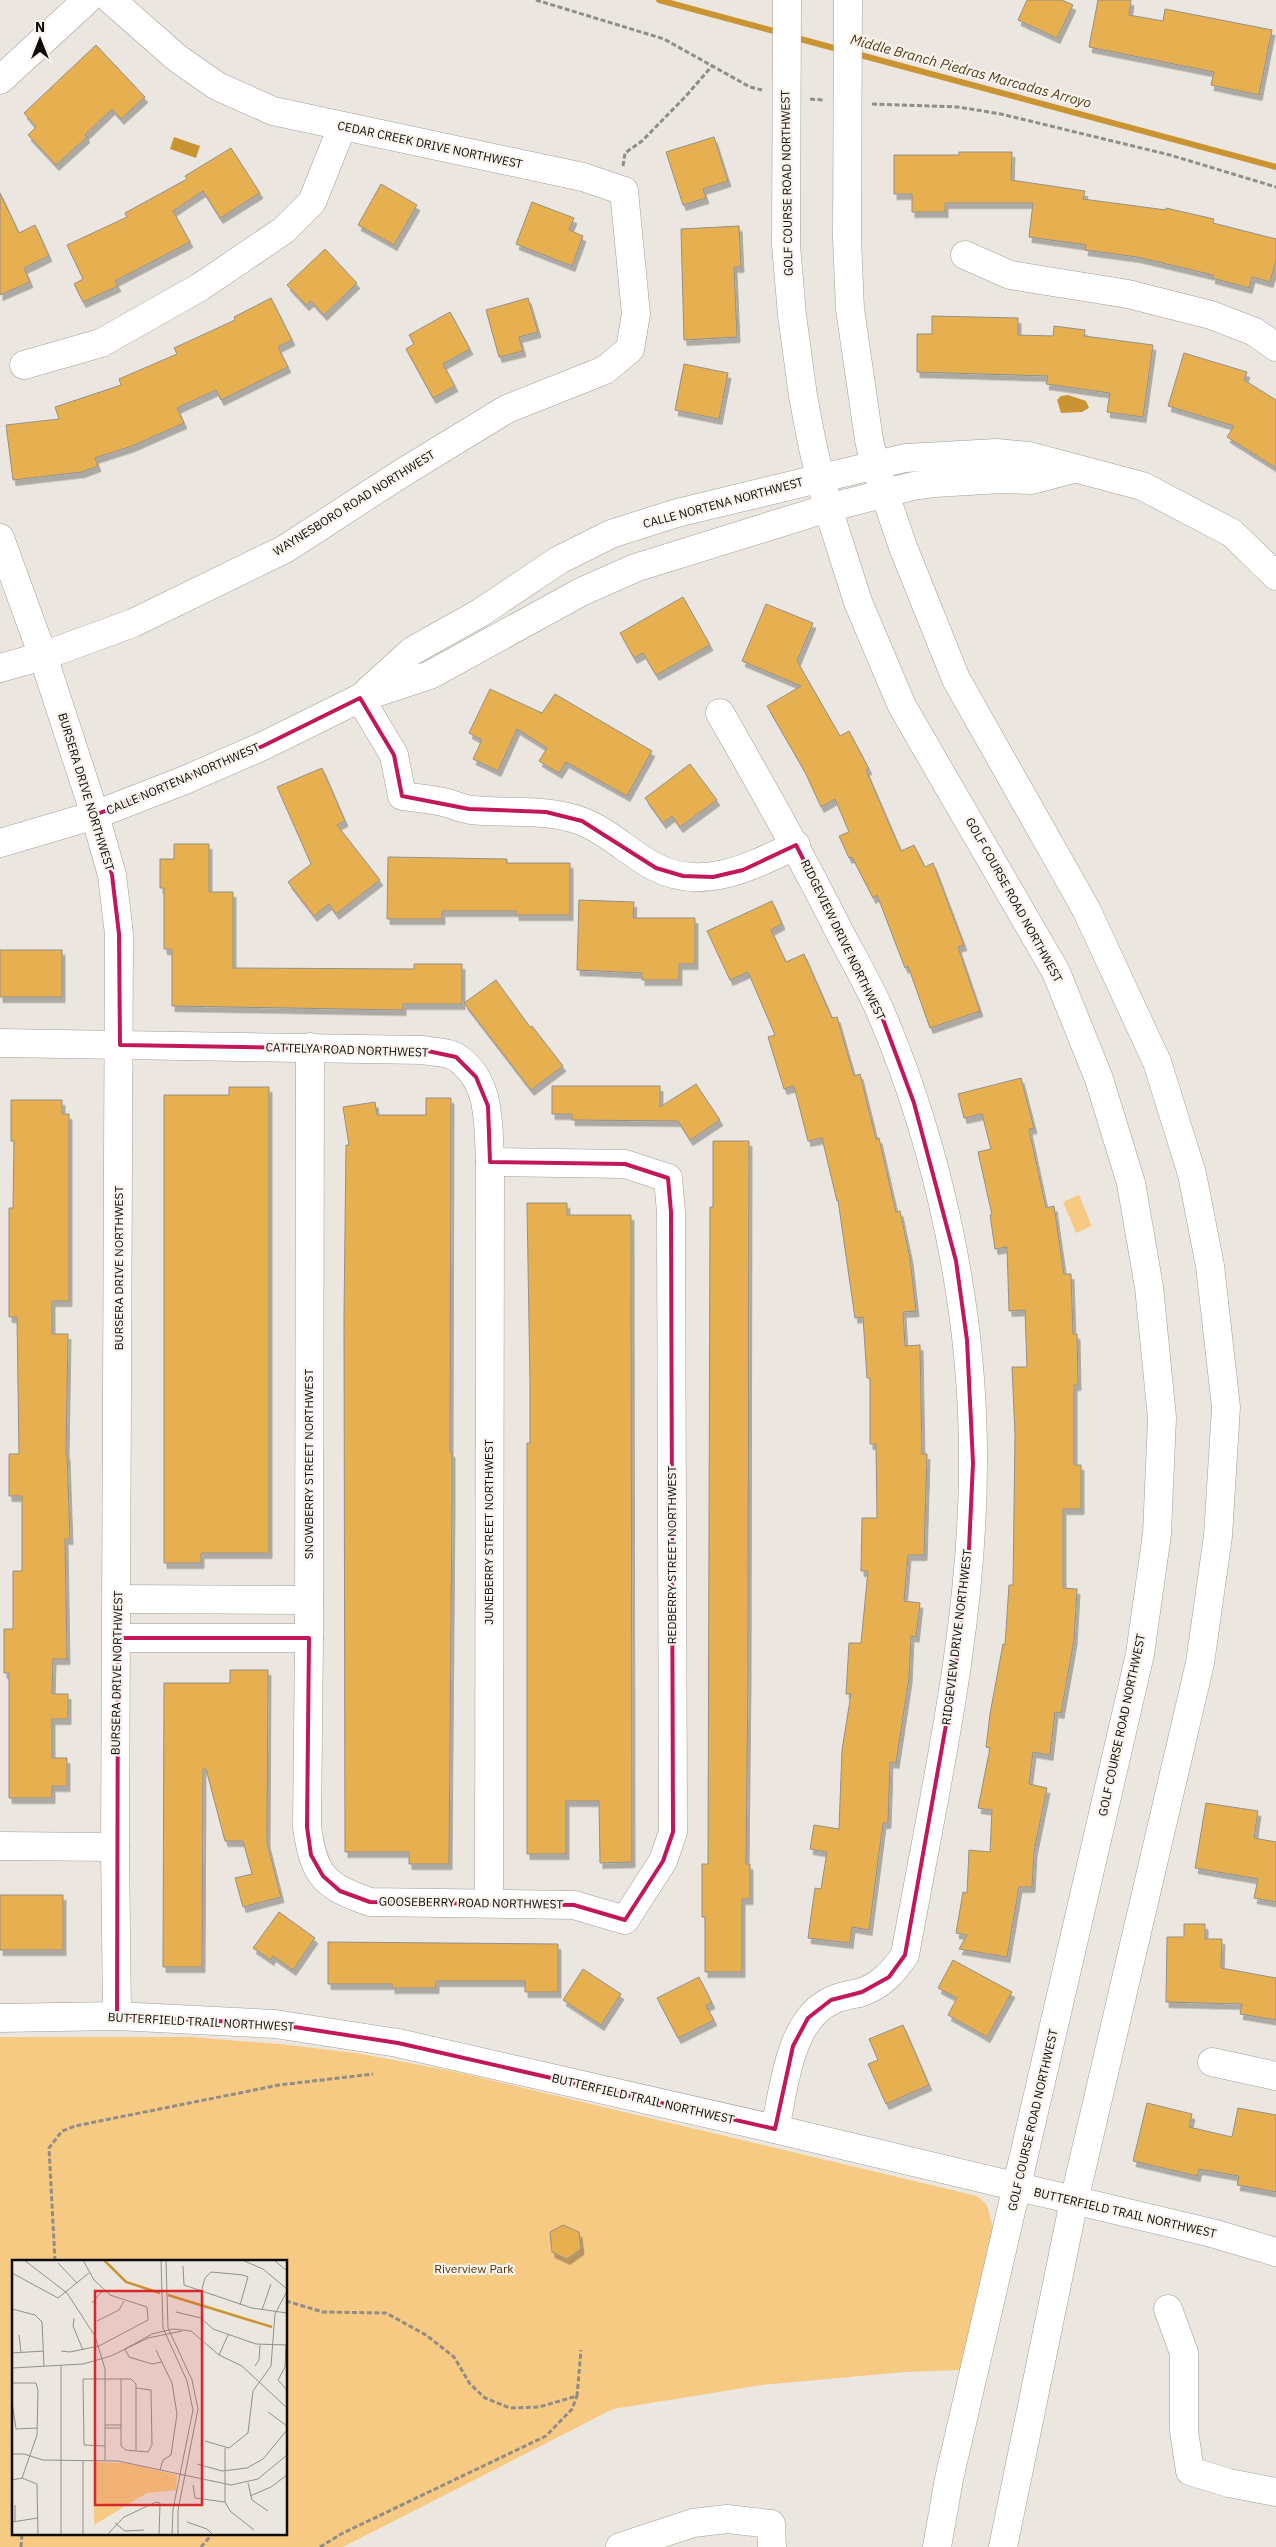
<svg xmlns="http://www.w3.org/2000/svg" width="1276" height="2547" font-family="'IBM Plex Sans',sans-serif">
  <defs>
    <filter id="shadow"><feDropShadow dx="3" dy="5.5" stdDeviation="0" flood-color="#0004"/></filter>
  </defs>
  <rect width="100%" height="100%" fill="#ebe6df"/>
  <g fill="#f7ca83" fill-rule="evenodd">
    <polygon points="1079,1195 1092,1226 1076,1233 1063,1202"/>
    <path d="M0,2037H191L279,2044L356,2053L452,2071L977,2196L987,2205L994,2231L961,2370L905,2372L762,2385L613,2409L343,2547H0ZM14,2261H286V2533H14Z"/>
  </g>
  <g fill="#cb9432">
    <polygon points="174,137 200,146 196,158 170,149"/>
    <polygon points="1068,395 1086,401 1089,408 1082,412 1061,413 1057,400 1061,396"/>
  </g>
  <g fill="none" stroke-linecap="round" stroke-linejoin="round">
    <g stroke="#cb9432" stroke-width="6">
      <polyline points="659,0 781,33"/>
      <polyline points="793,37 841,50"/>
      <polyline points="853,53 1276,167"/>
    </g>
  </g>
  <g fill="#e6af50" stroke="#949089" filter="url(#shadow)">
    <polygon points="1027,0 1062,0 1073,5 1057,38 1018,20"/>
    <polygon points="1098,0 1131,0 1129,15 1163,21 1165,9 1272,30 1259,95 1211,85 1214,72 1089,47"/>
    <polygon points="96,45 145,97 121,119 112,109 85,135 87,137 56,165 28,135 36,127 24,113"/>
    <polygon points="714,137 728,181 703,189 706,198 683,205 666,152"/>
    <polygon points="231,148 260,193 220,218 203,191 173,211 190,242 115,281 118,286 83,302 74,284 83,279 67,245 127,217 125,213 187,179 185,176"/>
    <polygon points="959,152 1012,152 1011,180 1085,191 1083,199 1166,210 1166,208 1214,219 1213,223 1276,239 1276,261 1270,282 1252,277 1249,288 1212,278 1213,275 1137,257 1085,250 1086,245 1029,237 1033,203 945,203 945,212 912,212 912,194 894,194 894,155 959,155"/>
    <polygon points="381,184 417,205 394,245 358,225"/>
    <polygon points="0,193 19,233 35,225 49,256 24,268 30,282 0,295"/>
    <polygon points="532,202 574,218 569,230 583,236 572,266 516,244"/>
    <polygon points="739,226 741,267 734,267 737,337 684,340 681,229"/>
    <polygon points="325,249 357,283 324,315 311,301 306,305 287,285"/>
    <polygon points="271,298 292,340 278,347 288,367 221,400 216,390 177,408 184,423 132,446 95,458 98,466 82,472 13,480 6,425 59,419 55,407 121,385 119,379 177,354 174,348 235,320 234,317"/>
    <polygon points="528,298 538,332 519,337 523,351 499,357 486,310"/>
    <polygon points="450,312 470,349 443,364 455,386 433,398 406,349 414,344 409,335"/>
    <polygon points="932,316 1018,318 1018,335 1053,336 1054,326 1085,330 1084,336 1153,345 1143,417 1107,412 1110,393 1046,384 1048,376 917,372 917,334 932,334"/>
    <polygon points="1184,353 1247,372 1244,380 1276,400 1276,468 1227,437 1234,426 1168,406"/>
    <polygon points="684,364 728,373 719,419 675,410"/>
    <polygon points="683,597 710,645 656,675 643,653 634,658 620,633"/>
    <polygon points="766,604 813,623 797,661 840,736 849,731 869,769 866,770 901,851 914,845 925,867 933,863 964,945 958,947 980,1011 930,1028 908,966 905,968 877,895 873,898 852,857 849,858 839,836 849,832 835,799 821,807 805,772 767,706 801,686 742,661"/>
    <polygon points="490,689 542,713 555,694 652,751 627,796 566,762 559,773 539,761 547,748 517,729 498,771 473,759 482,740 469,733"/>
    <polygon points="690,764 717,800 680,827 672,816 663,823 645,798"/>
    <polygon points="322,768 345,821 337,825 380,880 336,914 329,904 314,916 288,882 311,864 277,787"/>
    <polygon points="174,844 209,844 209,892 233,892 233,968 414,969 414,964 462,964 462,1004 403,1004 403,1010 172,1006 172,949 164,949 164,888 160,888 160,859 174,859"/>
    <polygon points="388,857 507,859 507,863 570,863 570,915 516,915 516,911 442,911 442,919 387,919"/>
    <polygon points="579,900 634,902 633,918 695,918 695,964 679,964 679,980 642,980 642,973 577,970"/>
    <polygon points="772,901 782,924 771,930 786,962 804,954 832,1018 837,1017 854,1076 860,1074 876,1139 879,1138 896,1212 900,1211 910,1258 916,1311 903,1312 905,1346 920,1345 922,1454 927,1454 924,1555 908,1555 904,1601 920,1603 916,1637 911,1636 909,1678 896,1763 890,1762 888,1823 883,1823 869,1930 852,1927 850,1943 808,1938 815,1888 821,1889 827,1852 810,1849 814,1825 839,1829 842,1750 851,1694 846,1694 849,1643 861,1643 868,1571 861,1571 862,1518 877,1518 876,1444 870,1444 870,1378 867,1378 863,1317 855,1318 838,1200 837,1201 822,1138 808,1141 794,1086 784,1089 768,1037 775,1035 748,972 730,980 707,931"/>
    <rect x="0" y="950" width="62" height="47"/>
    <polygon points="496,980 530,1027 532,1026 563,1066 531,1090 464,1003"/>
    <polygon points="1021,1078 1034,1128 1029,1129 1046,1208 1054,1206 1064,1274 1071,1274 1073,1334 1077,1334 1078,1385 1074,1385 1074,1465 1081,1465 1081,1509 1063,1509 1063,1588 1077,1589 1074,1640 1061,1713 1055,1712 1050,1755 1033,1752 1029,1784 1047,1788 1034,1851 1032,1887 1019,1887 1007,1957 959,1949 967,1935 956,1933 963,1892 967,1893 969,1850 990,1852 992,1810 978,1808 990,1748 986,1747 990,1714 1003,1644 1005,1645 1009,1585 1013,1585 1015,1435 1012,1367 1027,1367 1025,1310 1009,1311 1007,1247 995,1249 990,1215 992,1215 978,1152 991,1149 982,1114 964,1118 958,1094"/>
    <polygon points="696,1084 720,1120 690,1140 678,1121 572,1120 572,1114 552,1114 552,1086 660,1086 660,1107"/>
    <polygon points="229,1087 269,1087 269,1553 201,1553 201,1563 164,1563 164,1095 229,1095"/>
    <polygon points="426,1098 451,1098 450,1452 452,1452 452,1503 449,1864 409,1864 409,1852 345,1852 344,1317 346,1145 349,1145 343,1107 375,1102 377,1115 426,1115"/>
    <polygon points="11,1100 62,1100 62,1114 69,1114 69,1301 52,1301 52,1334 68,1334 66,1454 67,1454 70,1539 65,1539 67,1659 53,1659 52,1694 68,1694 68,1719 52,1719 52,1758 67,1758 67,1786 52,1786 52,1798 9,1798 9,1673 4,1673 4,1629 13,1629 13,1571 22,1571 22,1496 9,1496 9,1454 19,1454 17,1317 9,1317 9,1208 13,1208 14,1141 11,1141"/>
    <polygon points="713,1141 749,1141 748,1677 746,1864 750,1864 750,1899 742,1899 742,1972 705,1972 705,1917 702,1917 702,1864 708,1864 710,1207 713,1207"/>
    <polygon points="527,1203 567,1203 567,1215 631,1215 632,1862 600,1863 599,1801 566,1801 566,1854 527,1854 527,1443 530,1443 530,1383"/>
    <polygon points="230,1670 268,1670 267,1842 281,1897 243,1907 235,1878 252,1874 243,1841 225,1841 206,1769 203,1769 202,1967 163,1967 164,1683 230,1683"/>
    <polygon points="1206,1803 1258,1811 1254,1838 1276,1842 1276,1902 1254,1898 1258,1879 1195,1868"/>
    <rect x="0" y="1895" width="63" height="55"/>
    <polygon points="279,1912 315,1938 293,1970 273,1956 271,1960 253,1948"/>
    <polygon points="1184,1924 1205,1924 1205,1939 1222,1939 1221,1968 1276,1978 1276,2020 1240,2014 1242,2004 1166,2002 1167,1937 1184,1937"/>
    <polygon points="328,1942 558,1944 558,1992 525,1992 525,1981 436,1981 436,1988 392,1988 392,1984 328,1984"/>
    <polygon points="953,1960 1012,1992 987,2037 948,2015 957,1998 938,1988"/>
    <polygon points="583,1969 621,1994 601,2025 563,2000"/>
    <polygon points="699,1977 712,2003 706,2006 714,2020 678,2038 657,1998"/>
    <polygon points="903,2025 929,2085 886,2104 868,2064 878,2060 869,2039"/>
    <polygon points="1147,2103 1192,2114 1189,2127 1232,2137 1238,2108 1276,2115 1276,2192 1237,2185 1239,2176 1199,2169 1197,2176 1133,2161"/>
    <polygon points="563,2225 579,2232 581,2249 567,2259 552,2252 550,2232"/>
  </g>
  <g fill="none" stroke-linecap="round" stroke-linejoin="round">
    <g stroke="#a29e97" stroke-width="29">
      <g id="minor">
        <polyline points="0,80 87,0"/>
        <polyline points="965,255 1010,275 1128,294 1211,315 1255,332 1276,347"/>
        <polyline points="24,365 101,343 200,287 284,230 312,202 342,127"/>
        <polyline points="0,538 43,656 95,815 112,875 119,934 115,1847 117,2016"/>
        <polyline points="0,668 43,656 133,623 285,549 402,473 507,409 605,370 630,349 636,314 624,191 583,177 273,111 217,86 177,58 111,0"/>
        <polyline points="367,692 412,651 480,613 559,560 611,534 677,513 905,458 997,453 1029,456 1142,486 1232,533 1276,576"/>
        <path d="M360,698L394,755L402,796C415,798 429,799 443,802C453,804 462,809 472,810C509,814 546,808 581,821C608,831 630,854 655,867C704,892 752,866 796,845"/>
        <path d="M720,713C761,785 802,857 839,931C852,956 866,980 878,1006C939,1146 974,1311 973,1464C973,1629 934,1793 905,1955C893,1972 880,1987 859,1993C850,1995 841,1996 833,2000C789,2018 784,2089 775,2129"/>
        <polyline points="0,843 95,815 185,780 263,746 360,698 430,675 581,592 635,568 828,508 913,486 935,483 1001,479 1032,480 1073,469"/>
        <path d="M0,1043L423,1050C432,1052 449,1052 456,1057C492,1081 488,1125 490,1162L489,1902"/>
        <path d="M310,1047L309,1638L307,1827C314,1876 324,1886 370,1902L574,1905L625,1920L663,1861L673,1832L671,1212L668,1178L625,1164L490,1162"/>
        <polyline points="118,1599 309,1600"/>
        <polyline points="118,1638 309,1638"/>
        <polyline points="0,1846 115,1847"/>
        <polyline points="0,2018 117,2016 275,2024 398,2043 775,2129 1212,2233 1276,2252"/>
        <polyline points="1212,2062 1276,2076"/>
        <polyline points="1168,2309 1184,2353 1184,2431 1190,2471 1229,2483 1276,2492"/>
        <polyline points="620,2547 693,2523 727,2519 771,2524 772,2547"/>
      </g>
    </g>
    <g stroke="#a29e97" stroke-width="29">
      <g id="major">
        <polyline points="787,0 786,245 792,315 803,396 813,448 828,508 858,602 902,706 1056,972 1099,1079 1131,1183 1149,1287 1162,1418 1157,1534 1140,1654 949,2479 937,2547"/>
        <polyline points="848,0 847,238 850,309 869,440 875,465 903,547 956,679 1086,909 1157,1062 1192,1174 1210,1266 1226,1407 1218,1536 1200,1663 1074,2201 1003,2547"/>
      </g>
    </g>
    <g stroke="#908c87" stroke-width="3" stroke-dasharray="5 2.5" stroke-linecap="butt">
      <polyline points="536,0 664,39 750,87 762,90"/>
      <polyline points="810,99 823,100"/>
      <polyline points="872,104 958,107 1001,114 1170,155 1276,187"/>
      <polyline points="623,166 625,153 642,141 686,96 712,66"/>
      <polyline points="55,2261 49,2148 62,2131 75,2126 279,2085 373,2074"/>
      <polyline points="286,2301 323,2312 386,2313 426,2335 454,2357 470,2384 485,2398 510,2408 539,2407 577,2396 581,2350"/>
      <polyline points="21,2547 22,2533"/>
      <polyline points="201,2547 213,2533"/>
      <polyline points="320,2547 341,2534 546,2436 572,2409 577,2396"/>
    </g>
    <use href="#minor" stroke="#fff" stroke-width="28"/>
    <use href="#major" stroke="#fff" stroke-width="28"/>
  </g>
  <path fill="none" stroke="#c2185b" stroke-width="4" stroke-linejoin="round" d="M360,698L394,755L402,796L469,809L546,812L582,821L656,868L683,876L713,877L743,870L796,845L878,1006L914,1103L956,1261L967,1340L973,1463L968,1570L954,1680L905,1955L889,1977L862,1992L831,2000L808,2018L793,2046L775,2129L398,2043L275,2024L117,2016L118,1638H309L307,1827L311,1855L323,1876L340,1891L370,1902L574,1905L625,1920L663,1861L673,1832L671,1212L668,1178L625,1164L490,1162L488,1106L476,1077L456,1057L423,1050L120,1045L119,934L112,875L95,815L263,746Z"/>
  <g text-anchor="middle" stroke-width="4.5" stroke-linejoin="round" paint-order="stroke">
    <g font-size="12" fill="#0e0c0a" stroke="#f8f3ec">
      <text transform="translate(430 145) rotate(12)" y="4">CEDAR CREEK DRIVE NORTHWEST</text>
      <text transform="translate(787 183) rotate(-91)" y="4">GOLF COURSE ROAD NORTHWEST</text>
      <text transform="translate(354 503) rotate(-32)" y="4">WAYNESBORO ROAD NORTHWEST</text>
      <text transform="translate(723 503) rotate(-15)" y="4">CALLE NORTENA NORTHWEST</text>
      <text transform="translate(183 779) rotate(-23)" y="4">CALLE NORTENA NORTHWEST</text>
      <text transform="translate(86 792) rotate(73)" y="4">BURSERA DRIVE NORTHWEST</text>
      <text transform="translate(1014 900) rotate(61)" y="4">GOLF COURSE ROAD NORTHWEST</text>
      <text transform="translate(843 940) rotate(64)" y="4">RIDGEVIEW DRIVE NORTHWEST</text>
      <text transform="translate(347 1050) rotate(2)" y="4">CATTELYA ROAD NORTHWEST</text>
      <text transform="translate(119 1268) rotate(-90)" y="4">BURSERA DRIVE NORTHWEST</text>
      <text transform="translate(309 1464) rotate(-90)" y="4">SNOWBERRY STREET NORTHWEST</text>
      <text transform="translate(489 1532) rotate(-90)" y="4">JUNEBERRY STREET NORTHWEST</text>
      <text transform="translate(672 1555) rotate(-90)" y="4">REDBERRY STREET NORTHWEST</text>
      <text transform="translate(957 1637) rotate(-83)" y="4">RIDGEVIEW DRIVE NORTHWEST</text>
      <text transform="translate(117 1673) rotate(-89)" y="4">BURSERA DRIVE NORTHWEST</text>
      <text transform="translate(1122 1725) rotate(-78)" y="4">GOLF COURSE ROAD NORTHWEST</text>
      <text transform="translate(471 1903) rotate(1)" y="4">GOOSEBERRY ROAD NORTHWEST</text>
      <text transform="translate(201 2022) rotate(3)" y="4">BUTTERFIELD TRAIL NORTHWEST</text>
      <text transform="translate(643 2099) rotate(13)" y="4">BUTTERFIELD TRAIL NORTHWEST</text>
      <text transform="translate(1033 2120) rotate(-77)" y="4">GOLF COURSE ROAD NORTHWEST</text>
      <text transform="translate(1125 2213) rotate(13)" y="4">BUTTERFIELD TRAIL NORTHWEST</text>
    </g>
    <g font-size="12" fill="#4c360d" stroke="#f8f3ec">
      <text x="474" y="2273">Riverview Park</text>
    </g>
    <g font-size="14" font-style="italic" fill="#543d16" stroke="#f8f3ec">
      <text transform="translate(971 71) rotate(15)" y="5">Middle Branch Piedras Marcadas Arroyo</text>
    </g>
  </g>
  <g transform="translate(12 2260)">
    <rect width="275" height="275" fill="#ebe6df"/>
    <path d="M82,202L113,203L165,215L164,230L135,233L82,265Z" fill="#f7ca83"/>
    <path fill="none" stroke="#cb9432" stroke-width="2.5" d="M92,0L114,22L148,33M156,35L260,67"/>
    <path fill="none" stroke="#938f8a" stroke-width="1" d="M12,0L55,33L83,76L93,109V200M149,0L151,68L175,121L181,150L161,249L160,275M154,0L156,68L180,120L186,149L166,250V275M230,0L251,9L275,29M262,0L275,11M46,3L65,23M171,6L172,25L240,48L275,53M0,13L46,38L77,13M190,29L193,18L199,12L231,15L236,17L228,45M80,43L91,30M0,49L23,55L30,62L32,106M250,50L259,24M164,52L189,58L201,69L244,84L275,85M62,58L61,66L71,90M85,61L107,50L112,41M7,75L9,92M274,85L273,107L266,120L275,130M113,89L140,74L161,69L179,71L207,95L230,106L275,148M113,89L117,97L140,104L150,102M144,90L160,123L165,154L159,195L151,200L148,210M49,91L58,92L87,86L136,60L135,47L98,35L82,20L71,0M0,93L32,91M207,95L216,75M49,106V275M243,106L247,100L248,85M0,108L71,104L99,96L136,78L170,71M109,119V186L114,190L136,192L140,185L139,130L124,128M0,123H24L26,130L25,175L10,218M0,142L4,169L25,168M256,152L275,166M93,165H109M93,168H109M193,181L217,188L236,173L241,131L259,106L263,54L275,31M93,186L72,185L71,119H119L124,124V190M213,188V242L218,251L242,270M0,194H12L31,200L106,201L219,225L246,219L275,195M185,204L210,211L235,208L251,199L275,170M0,220L10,218L25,224L26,275M236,223L240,240L256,251M181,225L183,238L213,242M238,236L259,227L275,215M3,245V262M0,262L26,258M175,262L195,269L201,275M103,263L113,271L132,270M71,275V200M95,275L112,257L144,242L148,243L147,275"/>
    <path fill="#d62828" fill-opacity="0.15" stroke="#d62828" stroke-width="2.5" d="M83,31H190V245H83Z"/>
    <rect width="275" height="275" fill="none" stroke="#0e0c0a" stroke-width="2.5"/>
  </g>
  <g transform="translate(40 40)" stroke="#f8f3ec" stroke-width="4" paint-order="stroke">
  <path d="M0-4L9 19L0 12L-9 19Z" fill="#0e0c0a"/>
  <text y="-8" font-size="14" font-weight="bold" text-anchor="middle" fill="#0e0c0a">N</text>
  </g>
</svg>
